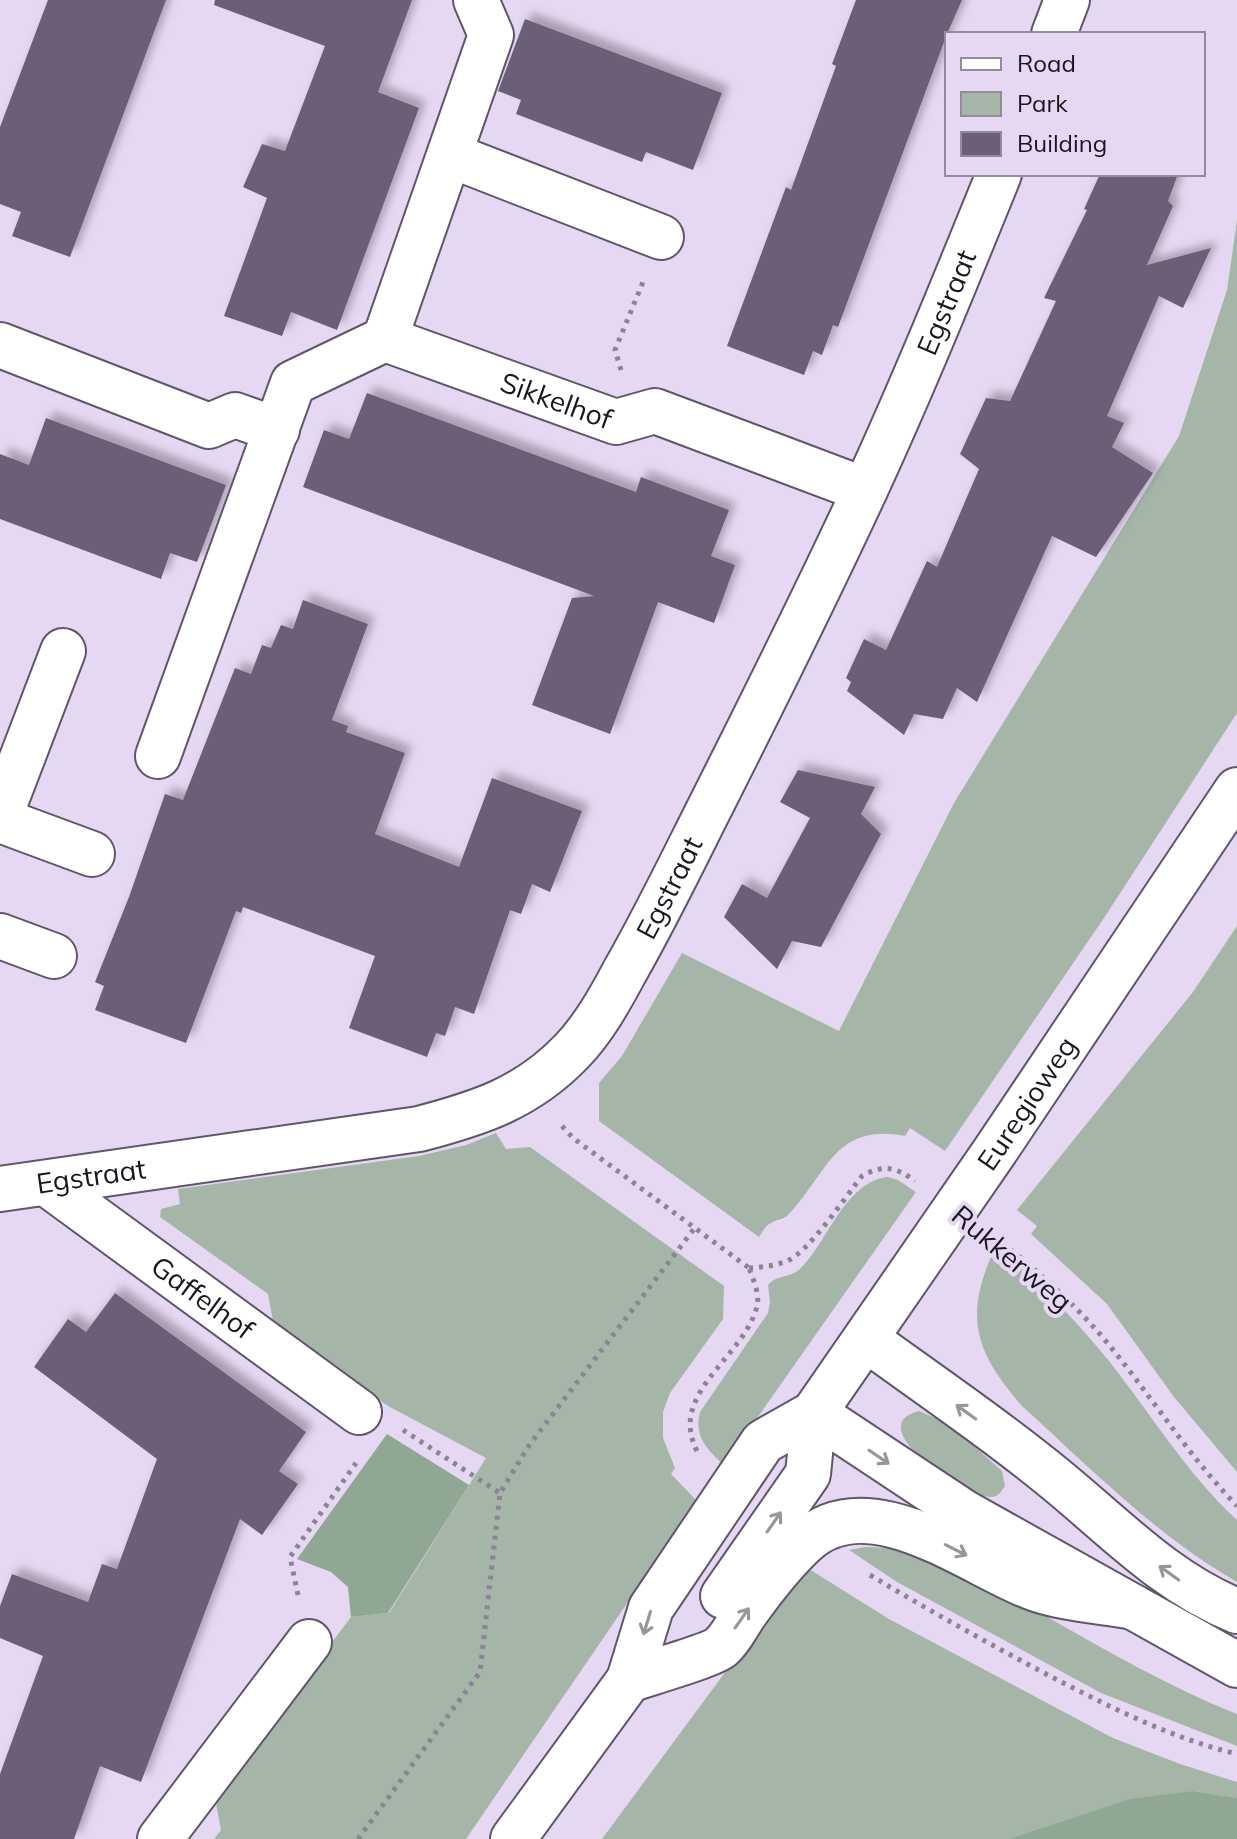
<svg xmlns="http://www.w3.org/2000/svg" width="1237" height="1839" font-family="Mulish,sans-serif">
  <defs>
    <filter id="shadow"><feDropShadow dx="7" dy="-7" stdDeviation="4" flood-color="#0004"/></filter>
  </defs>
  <rect width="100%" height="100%" fill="#e6d8f2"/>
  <g fill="#a5b6a8">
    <path d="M1237,220V713L1106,915L945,1151L910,1128L905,1136C834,1122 827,1175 788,1215C783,1220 777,1219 771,1223C766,1225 762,1232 759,1237L599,1121V1083L622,1056L682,953L839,1031L954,803L1179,436L1227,290Z"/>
    <polygon points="1237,926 1237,1472 1174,1397 1107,1304 1031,1234 1037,1226 1017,1210 1193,992"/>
    <polygon points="496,1133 506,1149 530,1147 724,1286 723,1319 670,1393 663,1412 663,1438 675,1468 671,1474 697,1501 466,1839 214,1839 221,1830 215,1798 351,1617 389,1613 486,1458 388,1406 274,1327 268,1294 160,1217 161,1209 180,1204 178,1189 419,1156 466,1145"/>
    <path d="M888,1177L898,1180L916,1192L724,1465C706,1449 694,1436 700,1412L768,1313L770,1302L768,1285C776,1275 790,1278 800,1269C828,1242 845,1181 888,1177Z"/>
    <path d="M996,1246C1037,1281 1075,1319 1109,1361C1151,1414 1187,1474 1237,1520V1582C1157,1536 1090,1468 1022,1406C974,1351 963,1315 996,1246Z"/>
    <path d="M919,1411L949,1424L1002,1471L1005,1486C1001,1491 999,1497 991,1497C968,1499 858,1426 919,1411Z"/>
    <path d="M865,1547C930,1547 985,1583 1040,1613C1104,1649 1169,1687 1237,1714V1746L1101,1693L897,1582L849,1550Z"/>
    <polygon points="809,1569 889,1619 1113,1738 1180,1764 1237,1782 1237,1798 1193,1791 1009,1839 602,1839 785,1591"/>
  </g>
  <g fill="#8fa793">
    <polygon points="387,1434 469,1485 388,1613 351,1617 348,1587 331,1572 297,1559"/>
    <polygon points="1193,1791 1237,1798 1237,1839 1009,1839 1130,1799"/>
  </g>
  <g fill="#6b5e76" filter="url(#shadow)">
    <polygon points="48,0 166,0 70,257 12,236 21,212 0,204 0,127"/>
    <polygon points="215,0 412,0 378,92 419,108 337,330 291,312 282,336 224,316 267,198 243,187 262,144 285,151 325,46 214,5"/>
    <polygon points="856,0 962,0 947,34 838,327 833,325 822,355 813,351 804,375 727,346 786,187 791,190 836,66 832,64"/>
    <polygon points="525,19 722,93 693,170 646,152 642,162 516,114 521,100 498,91"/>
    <polygon points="1100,174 1178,174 1168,201 1173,206 1147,265 1211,248 1183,308 1159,296 1107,416 1124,423 1112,447 1153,473 1096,557 1052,536 977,702 957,688 943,719 914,714 904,735 847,691 851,682 846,678 864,639 886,650 927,561 937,567 979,469 960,454 986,398 1010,401 1056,301 1044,298 1087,210 1084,209"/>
    <polygon points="367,393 636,492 641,477 729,510 711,556 735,565 714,623 658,602 610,734 532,705 572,598 594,596 303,487 324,430 349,439"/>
    <polygon points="46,418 226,485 197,562 170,553 161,579 0,519 0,454 29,465"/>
    <polygon points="303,600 368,624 332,720 348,726 346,732 405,753 375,834 459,867 492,778 582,811 550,892 532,884 521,914 510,910 474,1014 455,1007 445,1036 436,1033 427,1057 349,1028 375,956 243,907 241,913 236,911 186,1043 95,1010 104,986 95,982 129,897 165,794 183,800 235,668 251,674 262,645 271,648 281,625 293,629"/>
    <polygon points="798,770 875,787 861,814 881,834 821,947 792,941 777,969 724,917 742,884 767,898 810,818 780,802"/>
    <polygon points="115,1293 306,1432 279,1471 298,1484 262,1535 240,1519 141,1782 100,1766 74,1839 0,1839 0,1774 43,1656 0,1638 0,1606 12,1574 88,1602 102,1564 117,1569 157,1459 34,1367 68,1319 86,1332"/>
  </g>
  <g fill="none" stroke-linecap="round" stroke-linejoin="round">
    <g stroke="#61556b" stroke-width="48">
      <g id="minor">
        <polyline points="1054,34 1067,0"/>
        <polyline points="450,155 661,237"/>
        <path id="s1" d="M385,339L616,422L655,411L865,490"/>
        <polyline points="0,345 209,426 235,415 277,430"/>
        <polyline points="158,756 293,383 385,339 491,35 476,0"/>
        <polyline points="0,816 63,651"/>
        <polyline points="0,820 92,854"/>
        <polyline points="0,936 54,956"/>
        <path id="s2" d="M46,1183L359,1412"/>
        <path id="s3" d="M0,1189L419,1129C480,1113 527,1098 572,1051C594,1028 610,999 625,971C653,922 678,871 703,821C758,712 813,602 865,490C913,386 956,280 999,174"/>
        <path d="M866,1339C931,1386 997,1431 1059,1482C1116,1529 1167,1583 1237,1611"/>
        <polyline points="814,1413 965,1513 1237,1665"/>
        <polyline points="160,1839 309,1642"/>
      </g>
    </g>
    <g stroke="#61556b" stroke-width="48">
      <g id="major">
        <polyline points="723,1596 808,1474 814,1413"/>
        <path id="s4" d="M629,1680L651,1608L763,1442L814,1413L995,1151L1237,790"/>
        <path d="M629,1680C646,1674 712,1655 721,1647C731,1639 738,1623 746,1612C764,1587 782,1563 805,1542C868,1483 969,1563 1031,1587C1062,1599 1100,1601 1133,1607"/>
        <polyline points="513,1839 629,1680 651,1665"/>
      </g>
    </g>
    <g stroke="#8c8395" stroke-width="5" stroke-dasharray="4 6" stroke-linecap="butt">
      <polyline points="621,370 615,350 643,282"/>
      <polyline points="562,1126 573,1138 749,1268"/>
      <path d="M995,1238C1032,1265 1069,1299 1099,1333C1147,1389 1185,1452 1237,1506"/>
      <path d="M749,1268C762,1267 775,1266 787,1261C809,1252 846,1196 862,1176C883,1164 896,1167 915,1181"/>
      <polyline points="403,1430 500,1493"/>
      <path d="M697,1451C668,1394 740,1360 756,1310C761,1296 754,1282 749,1268"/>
      <path d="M870,1575C928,1610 986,1642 1046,1674C1106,1705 1170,1738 1237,1754"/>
      <polyline points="298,1595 290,1557 356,1463"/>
      <polyline points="358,1839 480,1672 500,1493 530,1444 694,1229"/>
    </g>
    <use href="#minor" stroke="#fff" stroke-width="44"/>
    <use href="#major" stroke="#fff" stroke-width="44"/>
  </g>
  <defs><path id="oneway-shaft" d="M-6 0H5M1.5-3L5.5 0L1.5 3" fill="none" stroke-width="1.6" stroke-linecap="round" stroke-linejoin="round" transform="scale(2)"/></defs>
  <g stroke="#98969a">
    <use href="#oneway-shaft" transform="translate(966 1412) rotate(-144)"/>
    <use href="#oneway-shaft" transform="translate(879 1457) rotate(34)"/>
    <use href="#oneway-shaft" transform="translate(774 1522) rotate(-55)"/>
    <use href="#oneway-shaft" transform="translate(956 1550) rotate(27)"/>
    <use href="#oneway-shaft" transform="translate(1169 1573) rotate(-144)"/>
    <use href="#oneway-shaft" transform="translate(742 1618) rotate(-55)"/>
    <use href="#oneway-shaft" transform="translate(647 1623) rotate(107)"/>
  </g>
  <g text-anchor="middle" stroke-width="8" stroke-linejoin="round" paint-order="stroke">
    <g font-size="28" fill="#1a161f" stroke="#e6d8f2">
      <text dy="10" stroke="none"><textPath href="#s3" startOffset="1436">Egstraat</textPath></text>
      <text dy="10" stroke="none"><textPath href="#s1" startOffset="182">Sikkelhof</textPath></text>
      <text dy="10" stroke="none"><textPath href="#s3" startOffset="788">Egstraat</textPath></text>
      <text dy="10" stroke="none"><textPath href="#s4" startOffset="710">Euregioweg</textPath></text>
      <text dy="10" stroke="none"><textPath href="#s3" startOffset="92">Egstraat</textPath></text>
      <text transform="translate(1012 1258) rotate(40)" y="10">Rukkerweg</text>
      <text dy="10" stroke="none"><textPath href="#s2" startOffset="194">Gaffelhof</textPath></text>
    </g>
  </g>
  <rect x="945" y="32" width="260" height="144" fill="#e6d8f2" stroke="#948a9e" stroke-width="2"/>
  <rect x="961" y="58" width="40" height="12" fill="#ffffff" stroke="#948a9e" stroke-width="2"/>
  <text x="1017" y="72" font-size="24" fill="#1a161f">Road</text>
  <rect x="961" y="92" width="40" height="24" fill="#a5b6a8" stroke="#948a9e" stroke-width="2"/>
  <text x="1017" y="112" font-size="24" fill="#1a161f">Park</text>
  <rect x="961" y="132" width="40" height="24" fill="#6b5e76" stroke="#948a9e" stroke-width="2"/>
  <text x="1017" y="152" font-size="24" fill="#1a161f">Building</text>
</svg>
